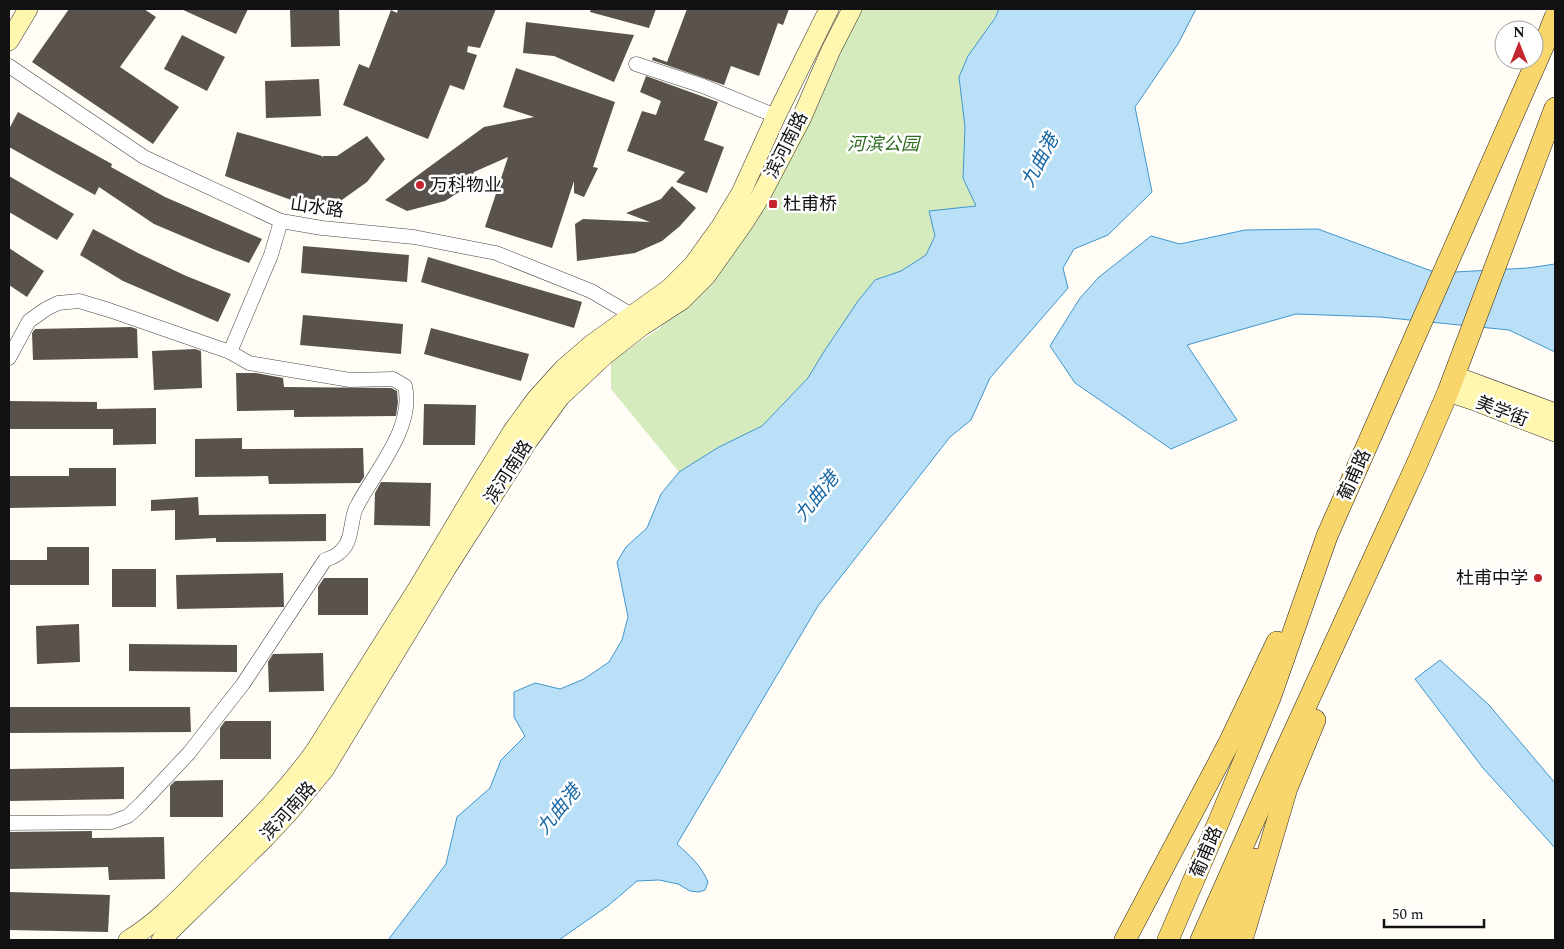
<svg xmlns="http://www.w3.org/2000/svg" width="1564" height="949" font-family="Spectral,'Noto Sans SC',serif">
  <rect width="100%" height="100%" fill="#fffdf5"/>
  <polygon fill="#d5ebbd" points="857,9 999,9 959,77 965,127 963,178 977,206 935,236 926,255 901,271 875,280 858,301 823,353 808,378 762,426 719,447 679,472 611,389 611,361 660,328 753,227"/>
  <g fill="#b9e0f7" stroke="#3f96cf">
    <path d="M999,9H1196L1178,44L1135,107L1152,192L1108,235L1074,249L1063,268L1068,288L990,378L971,420L950,437L818,606L677,844C690,856 701,865 708,882L705,890L699,892L690,891L678,884L659,880L637,881L609,905L559,940H388L446,864L457,817L490,788L501,760L525,736L514,717V692L535,683L560,689L584,679L609,662L622,640L628,617L617,562L626,547L647,528L661,494L679,472L719,447L762,426L808,378L823,353L858,301L875,280L901,271L926,255L935,236L929,211L976,206L963,178L965,127L959,77L968,56L995,18Z"/>
    <polygon points="1318,229 1437,273 1528,268 1555,264 1555,352 1509,330 1380,317 1296,314 1187,345 1237,420 1171,449 1075,383 1050,346 1080,298 1099,277 1151,236 1180,244 1245,230"/>
    <polygon points="1440,660 1489,705 1555,783 1555,848 1483,768 1415,679"/>
  </g>
  <g fill="#5a524d">
    <polygon points="69,9 144,9 156,17 120,67 179,107 153,144 32,62"/>
    <polygon points="181,9 248,9 236,34"/>
    <polygon points="339,9 340,46 291,47 290,10"/>
    <polygon points="398,9 496,9 480,48 468,46 467,52 477,55 464,90 450,85 428,139 343,105 359,64 369,68 391,10 397,13"/>
    <polygon points="591,9 656,9 649,28 590,12"/>
    <polygon points="687,9 789,9 783,25 778,23 759,76 731,66 724,85 652,60 653,57 667,62"/>
    <polygon points="526,22 634,35 614,82 554,56 523,53"/>
    <polygon points="182,35 225,57 207,91 164,69"/>
    <polygon points="516,68 615,102 593,167 598,168 584,197 574,193 574,181 552,248 485,227 508,157 474,172 467,187 445,201 407,211 385,200 425,170 484,127 534,117 503,107"/>
    <polygon points="646,76 718,102 704,140 724,147 707,193 676,182 685,172 627,151 642,111 656,115 661,101 640,92"/>
    <polygon points="319,79 321,116 266,118 265,81"/>
    <polygon points="18,112 112,164 111,167 165,197 262,239 249,263 213,249 154,224 99,187 95,195 9,147 9,129"/>
    <polygon points="237,132 322,156 322,158 323,156 337,156 367,136 385,159 367,182 339,202 305,205 225,176"/>
    <polygon points="9,176 74,214 57,240 9,212"/>
    <polygon points="672,186 696,208 680,226 662,241 635,253 577,261 575,224 583,219 650,222 626,213 661,199"/>
    <polygon points="93,229 138,253 184,275 231,294 218,322 123,281 80,255"/>
    <polygon points="303,246 409,255 407,282 301,273"/>
    <polygon points="9,248 44,271 27,297 9,285"/>
    <polygon points="428,257 582,302 574,328 421,282"/>
    <polygon points="303,315 403,324 401,354 300,345"/>
    <polygon points="131,327 137,329 138,358 33,360 32,333 35,329"/>
    <polygon points="431,328 529,354 521,381 424,354"/>
    <polygon points="195,349 201,351 202,388 154,390 152,351"/>
    <polygon points="236,373 256,373 283,378 284,387 391,388 397,391 398,402 396,416 294,417 294,410 237,411"/>
    <polygon points="9,401 97,402 97,409 156,408 156,444 113,445 113,429 9,429"/>
    <polygon points="424,404 476,405 475,445 423,445"/>
    <polygon points="242,438 242,449 363,448 364,477 360,483 269,484 268,476 195,477 195,439"/>
    <polygon points="69,468 116,468 116,506 9,508 9,476 69,476"/>
    <polygon points="381,482 431,483 430,526 374,525 375,493"/>
    <polygon points="198,497 199,515 326,514 326,541 216,542 216,538 175,540 175,510 151,511 151,500"/>
    <polygon points="47,547 89,547 89,585 9,585 9,560 47,560"/>
    <rect x="112" y="569" width="44" height="38"/>
    <polygon points="283,573 284,607 177,609 176,575"/>
    <polygon points="324,578 368,578 368,615 318,615 318,587"/>
    <polygon points="79,624 80,662 37,664 36,626"/>
    <polygon points="129,644 237,645 237,672 129,671"/>
    <polygon points="323,653 324,691 269,692 268,662 273,654"/>
    <polygon points="9,707 190,707 191,732 9,733"/>
    <polygon points="225,721 271,721 271,759 220,759 220,728"/>
    <polygon points="124,767 124,799 9,801 9,769"/>
    <polygon points="223,780 223,817 170,817 170,786 175,781"/>
    <polygon points="92,831 92,838 164,837 165,879 109,880 108,867 9,869 9,832"/>
    <polygon points="9,892 110,895 108,932 9,930"/>
  </g>
  <g fill="none" stroke-linecap="round" stroke-linejoin="round">
    <g stroke="#444" stroke-width="15">
      <g id="street">
        <polyline points="636,64 703,86 776,116"/>
        <polyline points="9,66 144,157 281,221 322,228 414,237 496,253 591,291 630,314 637,320"/>
        <polyline points="230,352 271,255 281,221"/>
        <path d="M9,358L29,321L46,309L58,303L79,301L109,310L230,352L249,363L350,380L393,379L405,386C415,428 374,472 356,508C351,519 352,535 346,545C340,554 334,557 325,560L243,684L189,753L141,804L128,816L112,822L9,823"/>
      </g>
    </g>
    <g stroke="#333" stroke-width="20">
      <g id="secondary">
        <polyline points="9,41 28,9"/>
        <polyline points="1455,376 1555,413"/>
        <polyline points="1448,392 1472,400 1555,432"/>
        <path d="M128,940C160,921 186,891 213,864C249,828 285,793 315,751L419,586L479,485L512,432L536,399L564,368L592,344L670,288L693,265L721,226L741,193L776,116L829,9"/>
        <polyline points="161,940 265,838 291,810 324,770 446,569 528,441 560,397 605,355 642,326 682,300 706,276 743,224 760,197 802,117 831,50 852,9"/>
      </g>
    </g>
    <g stroke="#222" stroke-width="22">
      <g id="primary">
        <polyline points="1125,940 1229,743 1277,642"/>
        <polyline points="1168,940 1219,821 1270,698 1327,536 1546,40 1555,17"/>
        <polyline points="1201,940 1276,771 1416,466 1448,392 1555,108"/>
        <polyline points="1222,940 1245,877 1254,859"/>
        <polyline points="1242,940 1287,788 1315,720"/>
      </g>
    </g>
    <use href="#street" stroke="#fff" stroke-width="14"/>
    <use href="#secondary" stroke="#fff6b0" stroke-width="19"/>
    <use href="#primary" stroke="#f9d66b" stroke-width="21"/>
  </g>
  <g fill="#c4262e" stroke="#fff" stroke-width="2">
    <circle cx="420" cy="185" r="5"/>
    <rect x="768" y="199" width="10" height="10" rx="2.5"/>
    <circle cx="1538" cy="578" r="5"/>
  </g>
  <g text-anchor="middle" stroke-width="5" stroke-linejoin="round" paint-order="stroke">
    <g font-size="18" font-style="italic" fill="#2f6b1f" stroke="#fff">
      <text x="883" y="150">河滨公园</text>
    </g>
    <g font-size="18" fill="#111" stroke="#fff">
      <text transform="translate(786 145) rotate(-63)" y="6">滨河南路</text>
      <text transform="translate(317 207) rotate(8)" y="6">山水路</text>
      <text transform="translate(1502 411) rotate(21)" y="6">美学街</text>
      <text transform="translate(508 472) rotate(-57)" y="6">滨河南路</text>
      <text transform="translate(1354 475) rotate(-66)" y="6">葡甫路</text>
      <text transform="translate(288 811) rotate(-48)" y="6">滨河南路</text>
      <text transform="translate(1206 852) rotate(-67)" y="6">葡甫路</text>
    </g>
    <g font-size="18" fill="#111" stroke="#fff" text-anchor="start">
      <text x="430" y="191">万科物业</text>
      <text x="783" y="210">杜甫桥</text>
      <text x="1528" y="584" text-anchor="end">杜甫中学</text>
    </g>
    <g font-size="19" font-style="italic" fill="#1768a6" stroke="#fff">
      <text transform="translate(1039 160) rotate(-62)" y="7">九曲港</text>
      <text transform="translate(816 496) rotate(-51)" y="7">九曲港</text>
      <text transform="translate(558 809) rotate(-51)" y="7">九曲港</text>
    </g>
  </g>
  <rect width="1564" height="949" fill="none" stroke="#111111" stroke-width="20"/>
  <g transform="translate(1519 45)"><circle r="24" fill="#ffffff" stroke="#a0a0a0"/>
  <path d="M0-4L9 19L0 12L-9 19Z" fill="#c4262e"/>
  <text y="-8" font-size="14" font-weight="bold" text-anchor="middle" fill="#111111">N</text>
  </g>
  <path d="M1384 919v8h100v-8" fill="none" stroke="#111111" stroke-width="2.5"/>
  <text x="1392" y="919" font-size="15" fill="#111111" stroke="#ffffff" stroke-width="4" paint-order="stroke">50 m</text>
</svg>
